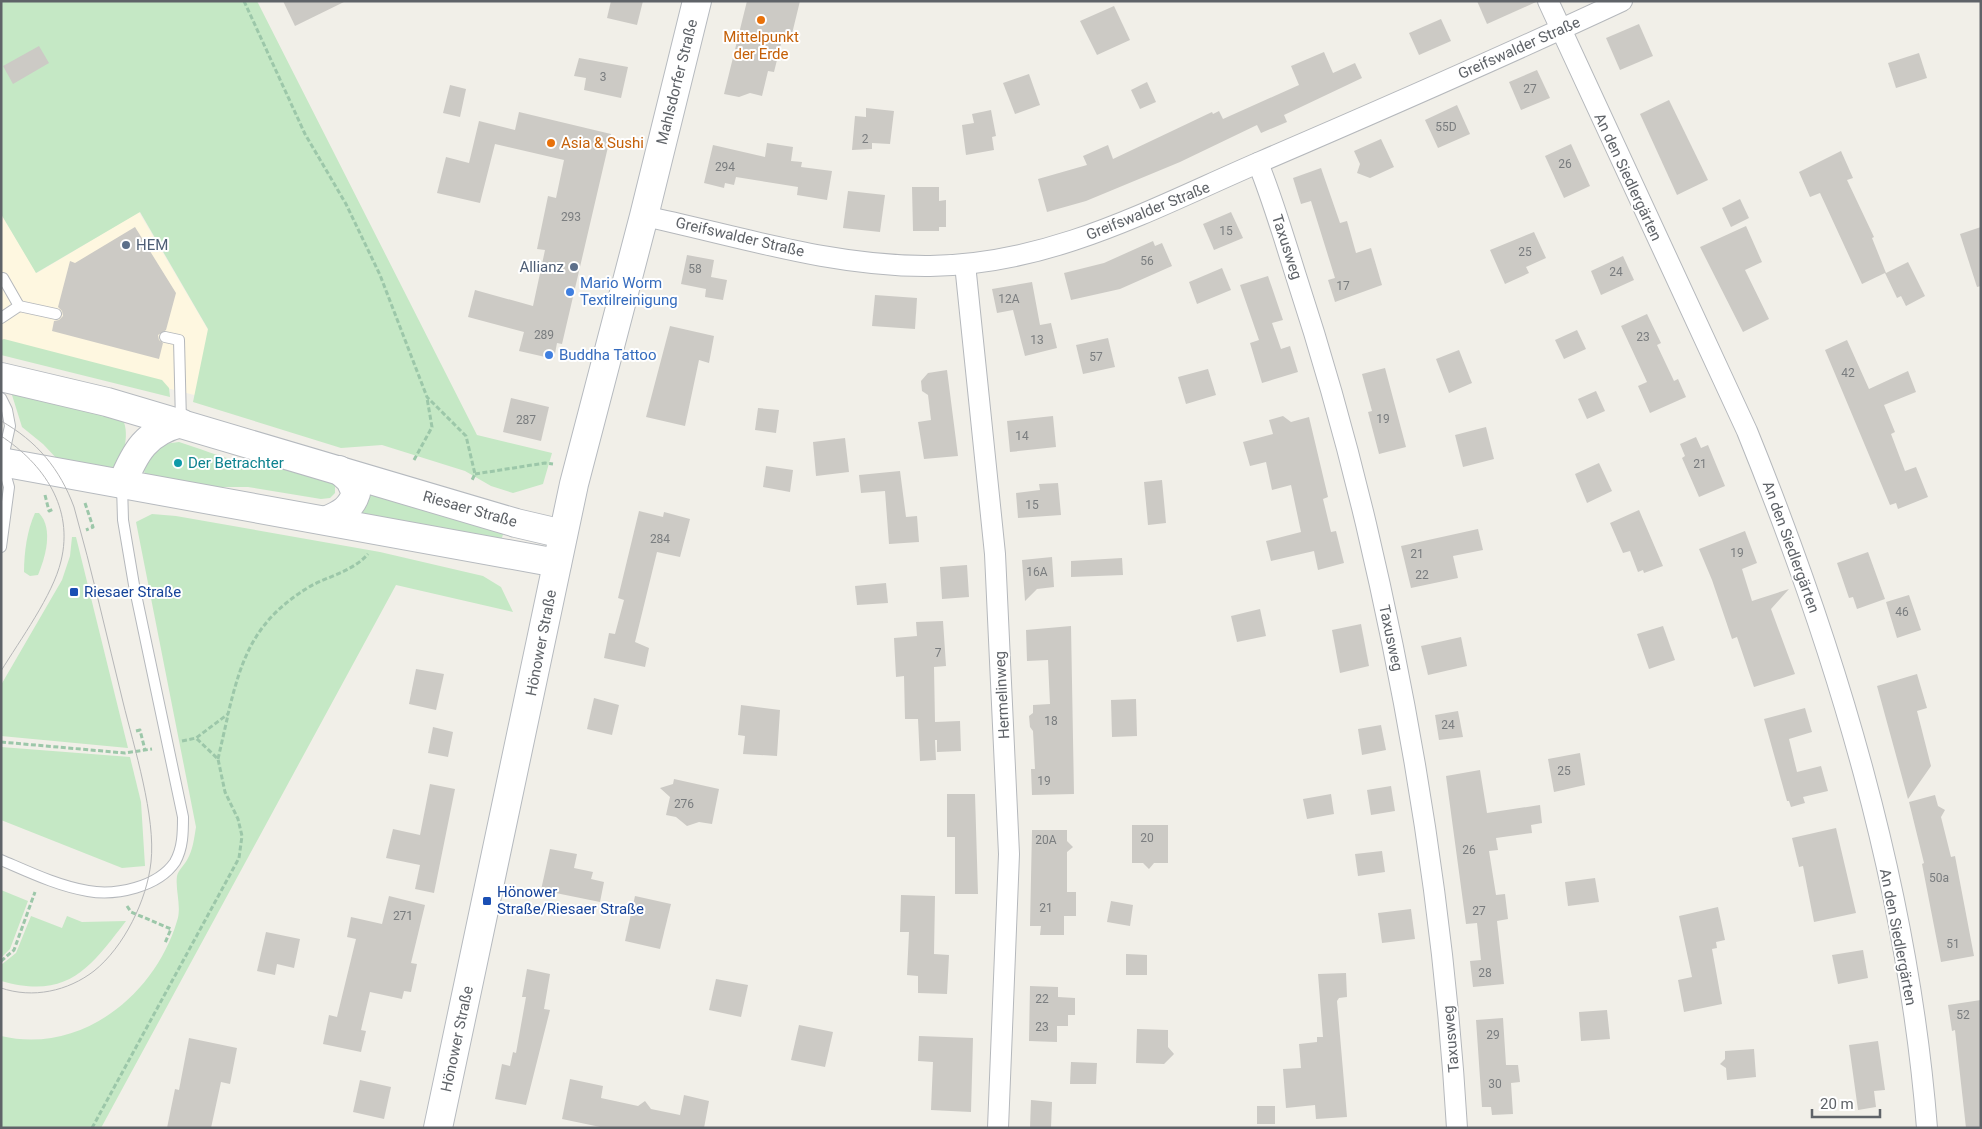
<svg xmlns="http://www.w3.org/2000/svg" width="1982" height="1129" font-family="Roboto,sans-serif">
  <rect width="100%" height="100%" fill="#f1efe8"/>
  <polygon fill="#fef7e0" points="139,212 221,352 210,399 1,346 1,214 37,273"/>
  <g fill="#c5e8c5">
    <polygon points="1,1 257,1 477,435 552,453 543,484 513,493 491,486 465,471 382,445 341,448 193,402 208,329 140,212 36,273 1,214"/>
    <polygon points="4,339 162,380 169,388 170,397 1,355 1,340"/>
    <path d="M4,389L123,420C130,434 124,464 109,469L59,461L43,444L22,427L12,395Z"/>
    <path d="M179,442C199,448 219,457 239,461C267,467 314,463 335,485V493L330,498L321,499L248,487H207L145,474L141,461L164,444Z"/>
    <path d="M365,489L504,531L501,541L356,515C365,510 368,506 369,495Z"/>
    <path d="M35,513H39C54,529 45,558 38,575L30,576L24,572C24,553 27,530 35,513Z"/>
    <path d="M152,514L176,516L380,552L483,576L501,587L513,612L396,585L101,1128H1V1036C81,1055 155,995 177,921C182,907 175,890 177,876C178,871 184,865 187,860C193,850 194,839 196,827L136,522Z"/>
    <polygon points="72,537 76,537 128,748 1,736 1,685 62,580 70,556"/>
    <polygon points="1,747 130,757 141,802 145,866 122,868 1,820"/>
    <polygon points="1,890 28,901 10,949 1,958"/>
    <path d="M31,916L62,928L67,916L82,922L126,921C90,968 68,1000 1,981V965L16,953Z"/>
  </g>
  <g fill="#cccac5">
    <polygon points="283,1 346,1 295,26"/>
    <polygon points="611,1 643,1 637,25 607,18"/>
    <polygon points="747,1 800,1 790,42 782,40 774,72 768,71 762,96 750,93 739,97 724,94"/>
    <polygon points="1477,1 1536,1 1536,2 1487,24"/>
    <polygon points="1114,6 1130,40 1097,55 1080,21"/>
    <polygon points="1441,19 1451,41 1419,55 1409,33"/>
    <polygon points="1639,24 1653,56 1620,70 1606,38"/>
    <polygon points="39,46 49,63 13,84 3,66"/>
    <polygon points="1324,52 1333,73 1355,63 1362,78 1284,115 1287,122 1261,133 1257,125 1180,162 1086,201 1047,212 1038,179 1087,165 1083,156 1108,145 1113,159 1212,112 1213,114 1219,111 1223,119 1299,85 1291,66"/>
    <polygon points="1919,53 1927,78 1896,88 1888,63"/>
    <polygon points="579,58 628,67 621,98 584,90 586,78 574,76"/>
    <polygon points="1537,70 1550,98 1521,110 1509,82"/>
    <polygon points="1029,74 1040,105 1015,114 1003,83"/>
    <polygon points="1147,82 1156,102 1140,109 1131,90"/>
    <polygon points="450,85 466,89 460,117 443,113"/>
    <polygon points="1669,100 1708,180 1677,195 1640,114"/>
    <polygon points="1457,105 1470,134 1438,148 1425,120"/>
    <polygon points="866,108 894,111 890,144 872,143 872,149 852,150 855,116 866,117"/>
    <polygon points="991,110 996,136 992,137 994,150 966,155 962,125 974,123 972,114"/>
    <polygon points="519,112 611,134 562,344 557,343 554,359 519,351 524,332 468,317 475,290 533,306 545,250 537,249 548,196 556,198 564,160 495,144 480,203 437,193 446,157 469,163 479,121 515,130"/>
    <polygon points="1381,139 1394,167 1370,178 1357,173 1360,164 1354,151"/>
    <polygon points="767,143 793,147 791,161 802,162 801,167 832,171 827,200 797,195 798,187 736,177 734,185 725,183 724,188 704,183 713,145 765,157"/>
    <polygon points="1571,144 1590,186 1564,198 1545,156"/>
    <polygon points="1841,151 1853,178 1847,180 1874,237 1872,238 1886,273 1908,262 1925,296 1906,306 1901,296 1897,298 1885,273 1862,284 1820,193 1810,197 1799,172"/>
    <polygon points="1321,168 1340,223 1347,221 1356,253 1371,248 1382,285 1335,302 1328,280 1335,278 1311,201 1301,204 1293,178"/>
    <polygon points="912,187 939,187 939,201 946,200 946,227 939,227 939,231 913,231"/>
    <polygon points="848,191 885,195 880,232 843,228"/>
    <polygon points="1740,199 1749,218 1731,227 1722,208"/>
    <polygon points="1231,212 1243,238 1214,250 1203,224"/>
    <polygon points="1746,226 1762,262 1745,270 1769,319 1743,332 1700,247"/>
    <polygon points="135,227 176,293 166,330 158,335 159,340 163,343 159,359 52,331 54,321 59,320 63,316 62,311 58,307 70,261 75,263"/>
    <polygon points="1981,227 1981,286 1977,287 1960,234"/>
    <polygon points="1534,232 1546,258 1526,267 1529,273 1505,284 1490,250"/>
    <polygon points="1153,241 1155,246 1162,243 1172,266 1120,289 1071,300 1064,273 1104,263"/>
    <polygon points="687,255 714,260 711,277 727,280 723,300 705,297 706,289 681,284"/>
    <polygon points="1623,256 1634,280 1601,295 1591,271"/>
    <polygon points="1222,268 1231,290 1197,304 1189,282"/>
    <polygon points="1268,276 1283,320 1272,323 1281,349 1290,346 1298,372 1262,383 1250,343 1259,340 1240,285"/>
    <polygon points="1032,282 1040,325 1051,323 1057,348 1025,356 1013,310 997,313 992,289"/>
    <polygon points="875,295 917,298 915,329 872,326"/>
    <polygon points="1647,314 1661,343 1657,345 1674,381 1678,379 1686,397 1650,413 1638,386 1647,382 1621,326"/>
    <polygon points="670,326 714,336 709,363 699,360 685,426 646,417"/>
    <polygon points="1577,330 1586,349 1564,359 1555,340"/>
    <polygon points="1108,338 1115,367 1083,374 1076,345"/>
    <polygon points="1847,340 1869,389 1908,371 1916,392 1884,405 1895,432 1891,434 1905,471 1916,467 1928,497 1898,509 1896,503 1890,505 1825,350"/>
    <polygon points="1459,350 1472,383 1449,393 1436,359"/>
    <polygon points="1385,368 1406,447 1379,454 1368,412 1372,411 1362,374"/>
    <polygon points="1208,369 1216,395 1186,404 1178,377"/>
    <polygon points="947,370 958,456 924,459 918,422 931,420 928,395 922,391 921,381 928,373"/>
    <polygon points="1596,391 1605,411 1587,419 1578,399"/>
    <polygon points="511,398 549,407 541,441 503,432"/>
    <polygon points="758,408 779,410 776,433 755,430"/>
    <polygon points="1053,416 1056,447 1010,452 1007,421"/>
    <polygon points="1283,416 1291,422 1309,417 1328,497 1323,499 1331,532 1336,531 1344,563 1318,570 1314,551 1271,561 1266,541 1301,532 1291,485 1272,490 1266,462 1250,466 1243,442 1273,434 1269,420"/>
    <polygon points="1486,427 1494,459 1463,467 1455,435"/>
    <polygon points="1696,437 1701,448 1708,445 1725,486 1699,497 1682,458 1685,456 1680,444"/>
    <polygon points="845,438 849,472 816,476 813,442"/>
    <polygon points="1599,463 1612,491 1587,503 1575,474"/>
    <polygon points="766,466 793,470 790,492 763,487"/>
    <polygon points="900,471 906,517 917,516 919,542 889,544 885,491 861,493 859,475"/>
    <polygon points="1162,480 1166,523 1148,525 1144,482"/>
    <polygon points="1058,483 1061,515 1018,518 1016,493 1040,490 1039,484"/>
    <polygon points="1639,510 1663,566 1644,573 1643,570 1638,572 1630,551 1623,553 1610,523"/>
    <polygon points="639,511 663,517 664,512 690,519 680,557 657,552 635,642 649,648 645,667 604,658 609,633 615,634 624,600 618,598"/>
    <polygon points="1478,529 1483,550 1453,556 1458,578 1411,588 1401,546"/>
    <polygon points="1745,531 1757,563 1742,569 1752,601 1789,589 1771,609 1795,674 1754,687 1737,637 1732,639 1712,580 1699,549"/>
    <polygon points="1868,552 1885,599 1857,609 1853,597 1849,598 1837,563"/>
    <polygon points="1052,557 1054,587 1037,589 1025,601 1022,560"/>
    <polygon points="1122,558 1123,575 1071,577 1071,561"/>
    <polygon points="967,565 969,597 942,599 940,567"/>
    <polygon points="886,583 888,603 857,605 855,586"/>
    <polygon points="1909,595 1921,630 1897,638 1886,602"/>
    <polygon points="1260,609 1266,636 1237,642 1231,616"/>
    <polygon points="943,621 946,666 934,667 935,722 960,721 961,751 937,752 937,740 935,740 936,760 920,761 918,719 905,719 904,676 896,677 894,638 917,636 916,622"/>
    <polygon points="1361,624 1369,666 1340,673 1332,630"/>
    <polygon points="1071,626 1074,794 1032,795 1031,769 1035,769 1033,731 1030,727 1029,716 1033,713 1033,705 1050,704 1049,683 1048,660 1027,661 1026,630"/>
    <polygon points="1663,626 1675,660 1649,669 1637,634"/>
    <polygon points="1461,637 1467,666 1428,675 1421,646"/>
    <polygon points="416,669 444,674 436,710 409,704"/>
    <polygon points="1917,674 1927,708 1917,711 1931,766 1908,799 1877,686"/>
    <polygon points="594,698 619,705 612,735 587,729"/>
    <polygon points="1136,699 1137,736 1112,737 1111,700"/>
    <polygon points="741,705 780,710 777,756 743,754 745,736 738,735"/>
    <polygon points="1805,708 1812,732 1789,739 1797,772 1821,766 1828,791 1803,797 1805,803 1791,807 1789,801 1787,801 1764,719"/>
    <polygon points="1458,711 1463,737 1439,740 1435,715"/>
    <polygon points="1381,725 1386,750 1362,755 1358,729"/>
    <polygon points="433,727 453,732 448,757 428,753"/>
    <polygon points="1580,753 1585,785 1554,792 1548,759"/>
    <polygon points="1480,770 1487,813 1540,805 1542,823 1531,825 1532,833 1496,838 1498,850 1489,851 1496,895 1505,894 1508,919 1497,921 1504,984 1473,987 1470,961 1481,960 1477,923 1466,924 1446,776"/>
    <polygon points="674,779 719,789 712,824 699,822 687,826 676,817 666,815 670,797 660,788 673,784"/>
    <polygon points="430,784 455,789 434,893 415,889 420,865 386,858 393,829 420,835"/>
    <polygon points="1391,786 1395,811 1371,815 1367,790"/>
    <polygon points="947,794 975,794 978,894 955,894 955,837 947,837"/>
    <polygon points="1331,794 1334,814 1307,819 1303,799"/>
    <polygon points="1935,795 1938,806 1945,810 1941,817 1951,857 1955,856 1974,956 1941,962 1922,864 1924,863 1909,802"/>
    <polygon points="1132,825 1168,825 1168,863 1154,863 1149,869 1143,863 1132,863"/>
    <polygon points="1836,828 1856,913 1814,922 1803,866 1799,867 1792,838"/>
    <polygon points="1032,830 1067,830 1067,841 1073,847 1067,852 1067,892 1076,892 1076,916 1064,916 1064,935 1040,935 1041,926 1030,926"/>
    <polygon points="550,849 577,854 574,868 593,872 591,879 604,882 600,902 541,890"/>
    <polygon points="1382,851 1385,872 1358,876 1355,854"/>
    <polygon points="1595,878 1599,902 1568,906 1565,882"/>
    <polygon points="901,895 935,896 934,954 949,955 947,994 918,993 918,976 907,975 909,932 900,932"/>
    <polygon points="389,896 425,905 411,963 417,964 411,992 404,991 402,999 370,992 361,1030 366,1031 361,1052 323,1044 329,1015 337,1017 356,939 347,937 351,917 382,924"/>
    <polygon points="635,896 671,904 660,949 625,941"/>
    <polygon points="1111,901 1133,905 1130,926 1107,922"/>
    <polygon points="1718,907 1725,940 1716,942 1717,948 1712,949 1722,1004 1684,1012 1678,980 1692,977 1679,916"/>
    <polygon points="1411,909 1415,939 1382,943 1378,913"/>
    <polygon points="266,932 300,939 294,968 277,964 275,975 257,971"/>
    <polygon points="1863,950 1868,978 1838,984 1832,955"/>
    <polygon points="1126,954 1147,955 1147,975 1126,975"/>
    <polygon points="527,969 550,974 544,1009 550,1010 526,1105 495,1099 502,1064 510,1066 513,1052 516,1053 526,997 522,997"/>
    <polygon points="1346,973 1347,997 1339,998 1337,1001 1347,1117 1316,1119 1315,1105 1286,1108 1283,1069 1301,1068 1299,1044 1317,1042 1317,1037 1323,1037 1318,974"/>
    <polygon points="716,979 748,985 741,1017 709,1010"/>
    <polygon points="1030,986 1058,987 1058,997 1075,998 1075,1015 1068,1015 1068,1026 1057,1026 1057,1042 1029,1041"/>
    <polygon points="1981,1000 1981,1128 1966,1128 1955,1030 1952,1031 1948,1005"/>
    <polygon points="1607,1010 1610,1039 1581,1041 1579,1012"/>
    <polygon points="1503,1018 1506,1065 1518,1065 1520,1082 1511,1083 1513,1114 1492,1115 1491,1107 1482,1107 1476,1020"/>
    <polygon points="799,1025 833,1032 825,1067 791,1060"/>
    <polygon points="1137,1029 1168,1030 1168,1047 1174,1054 1164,1064 1136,1063"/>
    <polygon points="919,1036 973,1038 971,1112 931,1110 933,1062 918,1061"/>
    <polygon points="189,1038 237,1048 230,1084 221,1082 211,1128 167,1128 175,1089 179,1090"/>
    <polygon points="1878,1041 1885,1090 1874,1091 1876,1107 1858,1110 1849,1045"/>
    <polygon points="1754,1049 1756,1077 1727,1080 1726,1068 1720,1064 1725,1059 1725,1051"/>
    <polygon points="1071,1062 1097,1063 1096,1084 1070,1084"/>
    <polygon points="570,1079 603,1086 601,1098 638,1106 645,1101 651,1109 680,1115 684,1095 709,1101 704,1128 605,1128 562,1119"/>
    <polygon points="360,1080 391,1087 384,1119 353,1112"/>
    <polygon points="1031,1100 1052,1102 1051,1128 1030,1128"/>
    <rect x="1257" y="1106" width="18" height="18"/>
  </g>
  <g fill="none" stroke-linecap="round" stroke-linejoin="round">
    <g stroke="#b5b8bc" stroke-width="12">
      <g id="lane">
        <polyline points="3,278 19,306"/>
        <polyline points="1,318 19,306 56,314"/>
        <polyline points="165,337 179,340 181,422"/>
        <polyline points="1,398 7,410 10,426 2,462 9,487 1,547"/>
        <path d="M1,860C29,872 58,886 88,891C116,896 158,887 175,862C183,848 183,832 183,817L134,585L123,520L122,485"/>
      </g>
    </g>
    <g stroke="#b5b8bc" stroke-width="22">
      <g id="street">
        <path d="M1548,1L1747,431C1837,653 1908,888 1927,1128"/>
        <path d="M1258,163C1273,200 1284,238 1296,276C1323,358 1346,440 1366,524C1413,723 1445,924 1457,1128"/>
        <path d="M644,216C738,236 833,267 930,266C1053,264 1151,209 1260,162C1381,110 1502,57 1622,1"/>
        <polyline points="965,264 995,554 1009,854 998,1128"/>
      </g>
    </g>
    <g stroke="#b6babf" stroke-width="30">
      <g id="secondary">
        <polyline points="1,377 107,402 516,523 563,534"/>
        <polyline points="1,462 557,563"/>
        <path d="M122,484C135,452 146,432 181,423"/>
        <path d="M327,520C341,514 351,509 356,493L350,480L339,470"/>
        <polyline points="438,1128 574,484 644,216 697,1"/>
      </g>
    </g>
    <g stroke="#9cc7a9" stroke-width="3" stroke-dasharray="5 2.5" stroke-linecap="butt">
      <polyline points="244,1 305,134 346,204 380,275 427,397 466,436 475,474 472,480"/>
      <polyline points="414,460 432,427 427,398"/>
      <polyline points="475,474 545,463 553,464"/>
      <polyline points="45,495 49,511 54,509"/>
      <polyline points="85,503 93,527 86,530"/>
      <polyline points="136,731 140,730 145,750"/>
      <path d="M182,741L196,738L228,714C242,656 255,620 309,587C328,576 352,572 368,554"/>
      <polyline points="1,742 125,753 152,749"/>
      <polyline points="218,759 228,715"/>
      <polyline points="127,906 131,912 171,929 165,943"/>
      <polyline points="1,961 14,950 35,892"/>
      <polyline points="92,1128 239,858 242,836 238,819 225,792 218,759 196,738"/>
    </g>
    <use href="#lane" stroke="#fff" stroke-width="10"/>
    <use href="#street" stroke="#fff" stroke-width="20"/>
    <use href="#secondary" stroke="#fff" stroke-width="28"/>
    <g stroke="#b6b7b8" stroke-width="1">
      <path d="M1,421C37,441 60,469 74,507C92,571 107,637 123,702C134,747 156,817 151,862C147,900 124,947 94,971C68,991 33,999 1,988"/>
      <path d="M1,436C44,464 74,508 61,561C53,595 20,640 1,671"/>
    </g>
  </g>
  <g fill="#e8710a" stroke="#fff" stroke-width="2">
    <circle cx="761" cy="20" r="5"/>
    <circle cx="551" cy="143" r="5"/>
  </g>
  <g fill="#5c6f8a" stroke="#fff" stroke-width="2">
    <circle cx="126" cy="245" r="5"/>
    <circle cx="574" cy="267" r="5"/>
  </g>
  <g fill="#3f7fe0" stroke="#fff" stroke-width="2">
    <circle cx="570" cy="292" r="5"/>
    <circle cx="549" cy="355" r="5"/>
  </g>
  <circle fill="#0f9aa8" stroke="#fff" stroke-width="2" cx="178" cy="463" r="5"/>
  <g fill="#1a4fb4" stroke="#fff" stroke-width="2">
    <rect x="69" y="587" width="10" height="10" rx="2.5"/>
    <rect x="482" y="896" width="10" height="10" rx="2.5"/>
  </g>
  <g text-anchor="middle" stroke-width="4" stroke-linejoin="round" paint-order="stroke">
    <g font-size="12" fill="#7a7d7f">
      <text x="603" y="81">3</text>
      <text x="1530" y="93">27</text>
      <text x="1446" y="131">55D</text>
      <text x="865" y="143">2</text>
      <text x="1565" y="168">26</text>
      <text x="725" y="171">294</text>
      <text x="571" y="221">293</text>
      <text x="1226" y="235">15</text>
      <text x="1525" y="256">25</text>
      <text x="1147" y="265">56</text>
      <text x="695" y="273">58</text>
      <text x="1616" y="276">24</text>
      <text x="1343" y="290">17</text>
      <text x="1009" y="303">12A</text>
      <text x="544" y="339">289</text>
      <text x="1643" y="341">23</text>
      <text x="1037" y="344">13</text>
      <text x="1096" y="361">57</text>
      <text x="1848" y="377">42</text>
      <text x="1383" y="423">19</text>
      <text x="526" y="424">287</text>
      <text x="1022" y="440">14</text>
      <text x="1700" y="468">21</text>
      <text x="1032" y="509">15</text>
      <text x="660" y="543">284</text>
      <text x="1737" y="557">19</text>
      <text x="1417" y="558">21</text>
      <text x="1037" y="576">16A</text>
      <text x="1422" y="579">22</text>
      <text x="1902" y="616">46</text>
      <text x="938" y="657">7</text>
      <text x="1051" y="725">18</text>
      <text x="1448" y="729">24</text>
      <text x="1564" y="775">25</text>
      <text x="1044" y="785">19</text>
      <text x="684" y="808">276</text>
      <text x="1147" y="842">20</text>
      <text x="1046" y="844">20A</text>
      <text x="1469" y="854">26</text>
      <text x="1939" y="882">50a</text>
      <text x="1046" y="912">21</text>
      <text x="1479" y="915">27</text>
      <text x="403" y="920">271</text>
      <text x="1953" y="948">51</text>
      <text x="1485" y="977">28</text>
      <text x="1042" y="1003">22</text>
      <text x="1963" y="1019">52</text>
      <text x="1042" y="1031">23</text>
      <text x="1493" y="1039">29</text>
      <text x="1495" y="1088">30</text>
    </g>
    <g font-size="15" fill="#c56008" stroke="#fff">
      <text x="761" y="42">Mittelpunkt<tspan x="761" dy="17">der Erde</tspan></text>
      <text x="561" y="148" text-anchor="start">Asia &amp; Sushi</text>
    </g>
    <g font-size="15" fill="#5f6368" stroke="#fff">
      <text transform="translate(1519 48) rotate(-24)" y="5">Greifswalder Straße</text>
      <text transform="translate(677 82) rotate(-76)" y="5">Mahlsdorfer Straße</text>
      <text transform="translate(1628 177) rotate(65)" y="5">An den Siedlergärten</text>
      <text transform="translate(1148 211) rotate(-22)" y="5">Greifswalder Straße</text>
      <text transform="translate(740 237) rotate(13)" y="5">Greifswalder Straße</text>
      <text transform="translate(1287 247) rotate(72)" y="5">Taxusweg</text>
      <text transform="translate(470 509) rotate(16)" y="5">Riesaer Straße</text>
      <text transform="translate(1791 547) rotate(70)" y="5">An den Siedlergärten</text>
      <text transform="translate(1391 638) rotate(78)" y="5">Taxusweg</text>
      <text transform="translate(541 643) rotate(-79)" y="5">Hönower Straße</text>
      <text transform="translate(1002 695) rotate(-93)" y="5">Hermelinweg</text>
      <text transform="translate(1898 937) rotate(79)" y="5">An den Siedlergärten</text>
      <text transform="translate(457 1039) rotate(-78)" y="5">Hönower Straße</text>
      <text transform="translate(1451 1039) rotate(-95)" y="5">Taxusweg</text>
    </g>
    <g font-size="15" fill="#4e5e75" stroke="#fff" text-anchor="start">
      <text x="136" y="250">HEM</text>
      <text x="564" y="272" text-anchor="end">Allianz</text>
    </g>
    <g font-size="15" fill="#366cbe" stroke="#fff" text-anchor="start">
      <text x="580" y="288">Mario Worm<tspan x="580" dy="17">Textilreinigung</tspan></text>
      <text x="559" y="360">Buddha Tattoo</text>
    </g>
    <g font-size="15" fill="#0d838f" stroke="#fff" text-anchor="start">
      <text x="188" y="468">Der Betrachter</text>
    </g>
    <g font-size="15" fill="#164399" stroke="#fff" text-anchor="start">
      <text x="84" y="597">Riesaer Straße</text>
      <text x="497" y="897">Hönower<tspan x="497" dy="17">Straße/Riesaer Straße</tspan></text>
    </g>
  </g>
  <rect width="1982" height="1129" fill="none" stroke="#5f6368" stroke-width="5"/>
  <path d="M1812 1109v8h68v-8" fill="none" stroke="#5f6368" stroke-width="2.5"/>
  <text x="1820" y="1109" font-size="15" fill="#5f6368" stroke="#ffffff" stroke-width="4" paint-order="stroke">20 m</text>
</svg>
